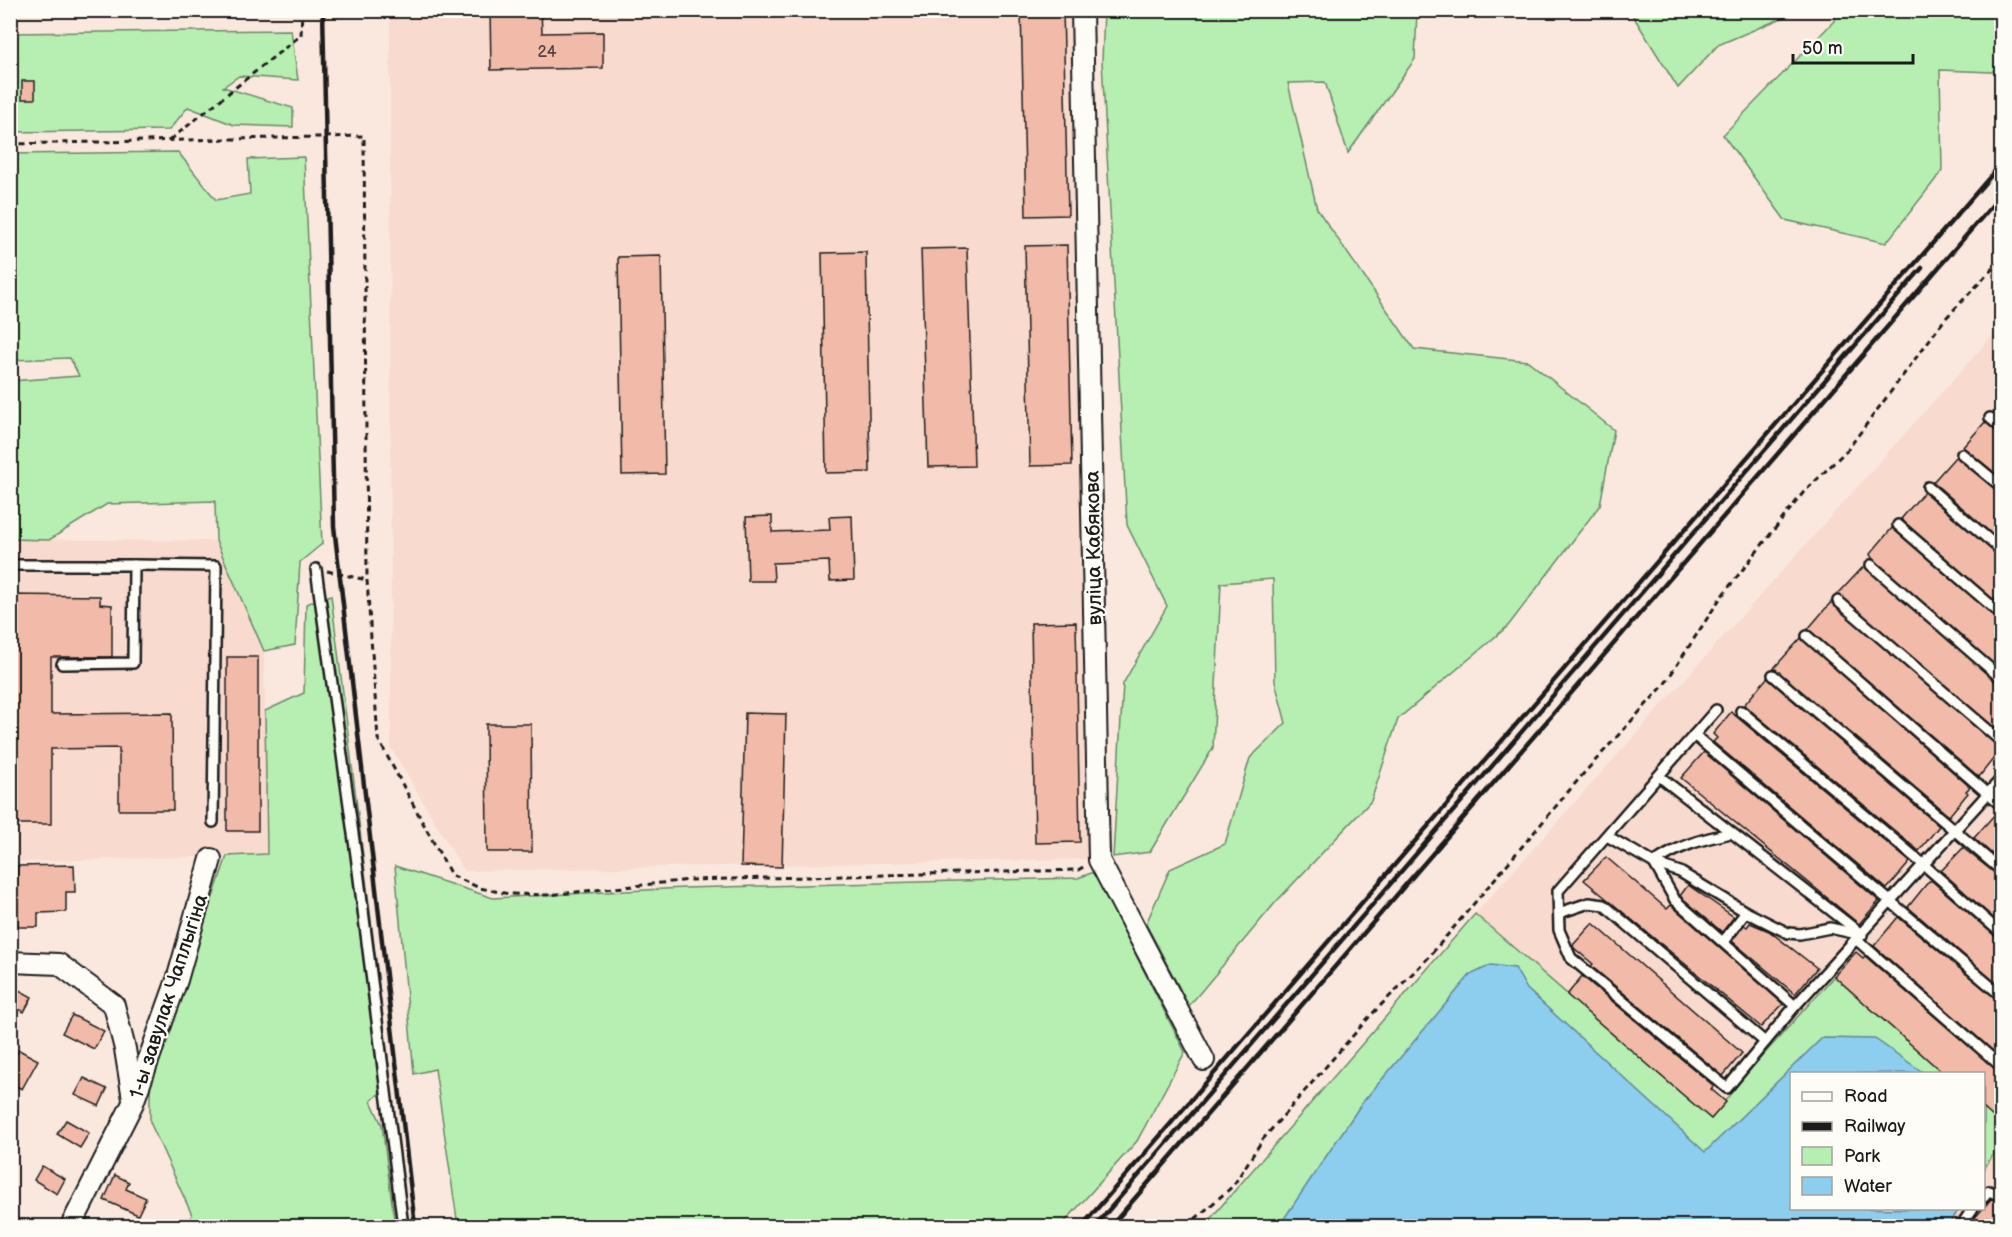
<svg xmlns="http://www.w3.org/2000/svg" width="2012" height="1237" font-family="'Balsamiq Sans',sans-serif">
  <rect width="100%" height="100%" fill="#fae8df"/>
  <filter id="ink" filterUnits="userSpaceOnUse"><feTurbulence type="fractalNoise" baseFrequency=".0167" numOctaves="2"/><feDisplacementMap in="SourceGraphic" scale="12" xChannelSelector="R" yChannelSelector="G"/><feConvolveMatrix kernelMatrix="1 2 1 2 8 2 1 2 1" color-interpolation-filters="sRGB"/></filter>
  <g filter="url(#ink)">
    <g fill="#f8dace">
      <polygon points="390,11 1073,11 1090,859 464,871 391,748"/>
      <polygon points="2001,326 2001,1124 1984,1108 1984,1074 1944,1073 1834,976 1711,1119 1475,914"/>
      <polygon points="10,539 216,541 264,651 267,855 11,862"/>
      <polygon points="2001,1142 2001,1226 1954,1226 1950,1223 1959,1209 1984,1208 1984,1169"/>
    </g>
    <g fill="#b7efb2" stroke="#6a8667" stroke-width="1.5">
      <polygon points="1104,11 1417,11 1415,59 1348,153 1325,82 1288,83 1317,209 1414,349 1528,361 1614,430 1600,505 1508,626 1398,719 1371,801 1275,903 1189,1006 1146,924 1170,869 1225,844 1250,758 1286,723 1275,682 1273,579 1221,583 1213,748 1150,852 1113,857 1123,684 1167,606 1127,525 1102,61"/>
      <polygon points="1630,11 1799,11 1718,45 1678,88"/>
      <polygon points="1834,11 2001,11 2001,63 1992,72 1940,70 1942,171 1886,243 1785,220 1723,135 1834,21"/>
      <polygon points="291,30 298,80 239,76 223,87 293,108 293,127 234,125 188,107 169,130 11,132 10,33"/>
      <polygon points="178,152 216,200 250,194 248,159 304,157 322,544 300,562 295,645 264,651 216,541 215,501 107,504 49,540 11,539 11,381 79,376 70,358 11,360 11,154"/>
      <polygon points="331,595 391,1083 371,1101 382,1125 395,1226 187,1226 192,1215 150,1122 150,1083 227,856 267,854 265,711 304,693 306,604"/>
      <polygon points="395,866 493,898 683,888 1078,878 1094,872 1185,1052 1137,1141 1061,1226 458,1226 435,1069 414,1074"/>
      <polygon points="1475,914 1711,1119 1742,1079 1834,976 1944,1073 1792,1074 1792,1208 1959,1209 1950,1223 1954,1226 1204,1226"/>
      <polygon points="1984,1108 2002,1124 2001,1142 1984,1169"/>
    </g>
    <polygon fill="#8dcdee" stroke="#60869a" stroke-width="1.5" points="1491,965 1515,968 1527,989 1705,1152 1822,1038 1875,1039 1924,1073 1792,1074 1792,1208 1959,1209 1950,1223 1954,1226 1279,1226 1362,1103 1470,975"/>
    <g fill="#f2baa8" stroke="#1c1c1c" stroke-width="1.5">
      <polygon points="490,10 541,10 542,33 603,32 603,68 491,70"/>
      <polygon points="1021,10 1063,10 1068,215 1026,216"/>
      <rect x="22" y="81" width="13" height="18"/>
      <polygon points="1067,245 1072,465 1030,466 1025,246"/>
      <polygon points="967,248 974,466 928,467 921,249"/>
      <polygon points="866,252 870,472 826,473 822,253"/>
      <polygon points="661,256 665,474 622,475 618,257"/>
      <polygon points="1985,422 2001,435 2001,478 1963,447"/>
      <polygon points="1956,456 2001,494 2001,542 1933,482"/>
      <polygon points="1924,492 2001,558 2001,606 1901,519"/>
      <polygon points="772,516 772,532 830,530 829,517 852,516 854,580 830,581 829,561 773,563 774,581 748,581 746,517"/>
      <polygon points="1892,528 2001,622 2001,670 1872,558 1870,554"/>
      <polygon points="1864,566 2001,686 2001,733 1838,594"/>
      <polygon points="10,595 100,596 100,604 112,605 112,657 51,657 51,714 172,713 173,810 119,810 119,748 51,749 51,824 10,824"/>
      <polygon points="1831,602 2001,749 1979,777 1808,629"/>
      <polygon points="1076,622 1080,842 1035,843 1031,623"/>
      <polygon points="1801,638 1970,787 1966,791 1968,793 1949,816 1774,668"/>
      <rect x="227" y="657" width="31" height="174"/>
      <polygon points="1767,678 1939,826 1919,851 1744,705"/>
      <polygon points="1731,712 1910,862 1887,889 1713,742 1717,738 1713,734"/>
      <polygon points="745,713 786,714 782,867 741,866"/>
      <polygon points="486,724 531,724 532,852 487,852"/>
      <polygon points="1704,752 1879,901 1859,924 1681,778"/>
      <polygon points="1995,814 2001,820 2001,862 1974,838"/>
      <polygon points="1963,848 2001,878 2001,925 1941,871"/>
      <polygon points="1606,857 1667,909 1671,905 1783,1004 1761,1027 1584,880"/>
      <polygon points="74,865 75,892 66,892 66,912 38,913 38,927 18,927 17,866"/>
      <polygon points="1929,881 1932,881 2001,941 2001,987 1908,907"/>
      <polygon points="1688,885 1734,917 1722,932 1680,896"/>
      <polygon points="1898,917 2001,1003 2001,1058 1874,946"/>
      <polygon points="1593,923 1742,1053 1723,1076 1591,966 1593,964 1574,948 1573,945"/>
      <polygon points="1750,923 1769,931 1817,968 1795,994 1732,941 1744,925 1747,927"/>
      <polygon points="1856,952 1863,958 1865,956 2001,1074 2001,1124 1983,1108 1983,1074 1944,1074 1834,976"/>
      <polygon points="1582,976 1714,1086 1711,1089 1726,1102 1711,1119 1567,995"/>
      <polygon points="10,985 32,997 24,1012 10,1004"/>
      <polygon points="72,1015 104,1031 94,1049 62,1033"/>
      <polygon points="19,1050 38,1060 22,1089 10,1083 10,1066"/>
      <polygon points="84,1078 107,1089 99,1106 75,1095"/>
      <polygon points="66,1120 89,1133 80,1148 57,1134"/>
      <polygon points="42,1166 65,1179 57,1194 34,1180"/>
      <polygon points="115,1175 129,1182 126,1189 146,1198 138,1215 104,1200"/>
      <polygon points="1991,1199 2001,1203 2001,1227 1981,1227 1973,1220"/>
    </g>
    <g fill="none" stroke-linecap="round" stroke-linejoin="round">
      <g stroke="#1c1c1c" stroke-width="14">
        <g id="service">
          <polyline points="1990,418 2002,428"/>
          <polyline points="1962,454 2002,487"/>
          <polyline points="1928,487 2002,551"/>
          <polyline points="1898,525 2002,615"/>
          <polyline points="10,565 134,565 133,663 62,664"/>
          <polyline points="134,565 216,566 213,822"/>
          <polyline points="1871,565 2002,679"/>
          <polyline points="316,569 356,855 403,1226"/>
          <polyline points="1838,601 2002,742"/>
          <polyline points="1807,636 2002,806"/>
          <polyline points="1773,675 2002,871"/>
          <polyline points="1716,710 1558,891 1559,930 1571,958 1727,1088 1795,1006 2002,778"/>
          <polyline points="1741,711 1923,864 2002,934"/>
          <polyline points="1694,735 2002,996"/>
          <polyline points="1659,776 1860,933"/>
          <path d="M1731,833C1702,839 1678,846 1654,863L1675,900L1795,1006"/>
          <polyline points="1607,836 1654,863 1680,872 1746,912 1788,933 1800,934 1830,928 1862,935"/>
          <polyline points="1559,913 1589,903 1604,905 1765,1042"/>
          <polyline points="1857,940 2002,1067"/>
          <polyline points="1723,942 1746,912"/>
          <polyline points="1984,1197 1989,1191 2002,1196"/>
          <polyline points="1968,1226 1965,1220 1973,1208"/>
        </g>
      </g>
      <g stroke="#1c1c1c" stroke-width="24">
        <g id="minor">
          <polyline points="1082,10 1099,860 1204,1060"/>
          <polyline points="10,962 59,964 114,1005 125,1049 133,1099"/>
          <polyline points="71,1226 133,1103 177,980 211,859"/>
        </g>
      </g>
      <g stroke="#1c1c1c" stroke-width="3" stroke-dasharray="6 4.5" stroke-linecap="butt">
        <polyline points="170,140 301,35 302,10"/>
        <polyline points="10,144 364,136 367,580 378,739 451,875 480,888 509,894 548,895 690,880 1078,870 1085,866"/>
        <polyline points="327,571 367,580"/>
        <polyline points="1187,1226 1233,1186 1263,1139 1370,1016 1428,958 1584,773 1664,685 1721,597 1803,493 1848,449 1945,319 2002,259"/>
      </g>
      <use href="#service" stroke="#fdfcf7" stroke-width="9"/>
      <use href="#minor" stroke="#fdfcf7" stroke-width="20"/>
      <g stroke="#1c1c1c" stroke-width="4.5">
        <polyline points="323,10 334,526 415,1226"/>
        <polyline points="1082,1226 2002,163"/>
        <polyline points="1095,1226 1922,268"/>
        <polyline points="1111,1226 2002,194"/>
      </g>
    </g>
  </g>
  <g text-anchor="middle" stroke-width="4.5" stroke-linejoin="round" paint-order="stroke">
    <g font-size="16" fill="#52443f">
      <text x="547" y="57">24</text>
    </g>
    <g font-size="20" fill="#1c1c1c" stroke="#fdfcf7">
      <text transform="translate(1093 548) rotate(-91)" y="7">вуліца Кабякова</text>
      <text transform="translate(168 996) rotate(-72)" y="7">1-ы завулак Чаплыгіна</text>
    </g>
  </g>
  <rect width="2012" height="1237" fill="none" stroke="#fdfcf7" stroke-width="36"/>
  <rect x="18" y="18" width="1976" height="1201" fill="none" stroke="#1c1c1c" stroke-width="2" filter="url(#ink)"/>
  <rect x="1790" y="1072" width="195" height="138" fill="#fdfcf7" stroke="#a3a29f" stroke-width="1.5"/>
  <rect x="1802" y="1092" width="30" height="9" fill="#fdfcf7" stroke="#a3a29f" stroke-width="1.5"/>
  <text x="1844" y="1102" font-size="18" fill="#1c1c1c">Road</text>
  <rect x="1802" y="1122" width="30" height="9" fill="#1c1c1c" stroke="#a3a29f" stroke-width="1.5"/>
  <text x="1844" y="1132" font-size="18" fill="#1c1c1c">Railway</text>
  <rect x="1802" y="1147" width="30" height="18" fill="#b7efb2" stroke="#a3a29f" stroke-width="1.5"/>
  <text x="1844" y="1162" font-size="18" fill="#1c1c1c">Park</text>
  <rect x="1802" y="1177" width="30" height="18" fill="#8dcdee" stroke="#a3a29f" stroke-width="1.5"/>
  <text x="1844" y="1192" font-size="18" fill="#1c1c1c">Water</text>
  <path d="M1793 54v9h120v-9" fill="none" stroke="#1c1c1c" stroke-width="3"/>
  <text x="1802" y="54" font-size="18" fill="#1c1c1c" stroke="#fdfcf7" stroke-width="4.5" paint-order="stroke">50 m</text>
</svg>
